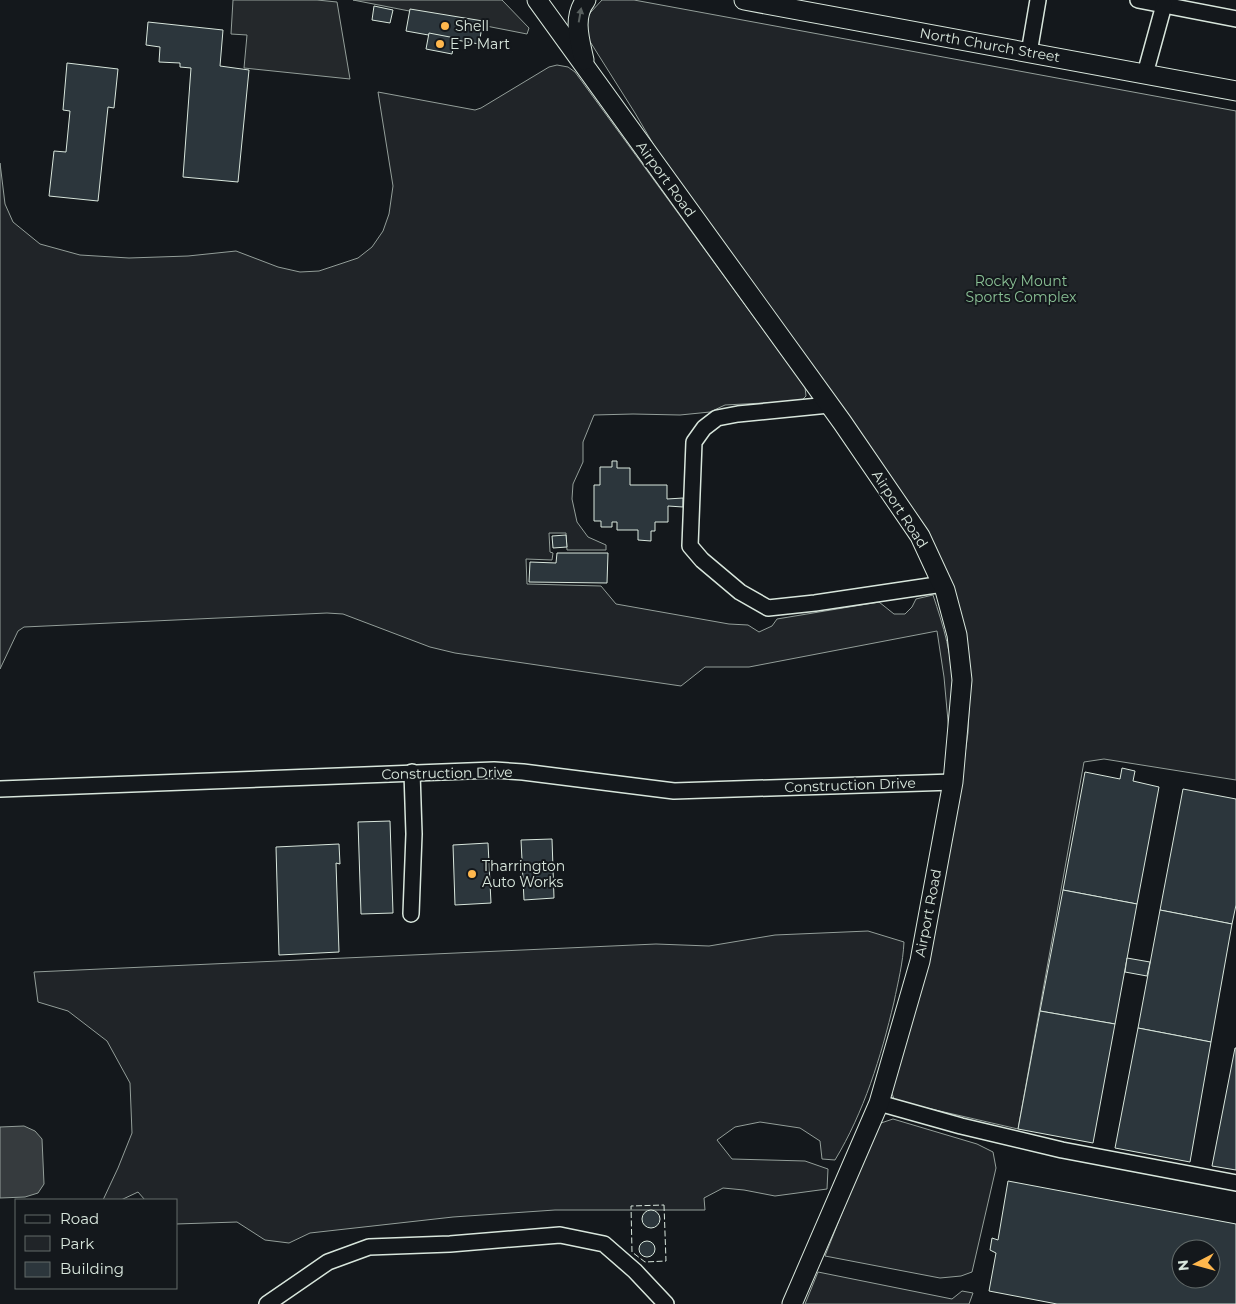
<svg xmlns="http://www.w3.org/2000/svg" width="1236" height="1304" font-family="Montserrat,sans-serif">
  <rect width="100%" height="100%" fill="#14181c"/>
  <g fill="#202428" stroke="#939e99">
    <polygon points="602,0 634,0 1236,111 1236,780 1104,759 1084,762 1018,1129 905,1103 894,1099 891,1091 959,796 968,733 970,687 958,610 672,176 635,113 589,40 586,22 590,13"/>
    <path d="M557,65L568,67L575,72L805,387L806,396L801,401L725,405L710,412L680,415L633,414L594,415L583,442V462L573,484L572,499L577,522L588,537L606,545V550H567L566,533H549L550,552L553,553L552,560L526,559L527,584L601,586L616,604L729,624L748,625L759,632L772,626L777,619L879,602L894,614H905L912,607L916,599L933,595C943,625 953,657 953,690C953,704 950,718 949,732L944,677L937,631L749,667H705L681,686L455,653L430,647L343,614L327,613L24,627L18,631L0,669V163L5,204L13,222L40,244L80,255L129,258L188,256L236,251L278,267L300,272L319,271L358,258L372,247L383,231L389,214L393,186L378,92L475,110L481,108L549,67Z"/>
    <path d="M868,931L904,942C903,963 898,982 894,1002C881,1057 864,1112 835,1160L822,1159L820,1141L800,1128L760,1122L735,1127L717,1140L732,1159L805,1161L828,1169L827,1189L775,1196L744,1190L723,1188L704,1198L705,1210H555L453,1217L310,1233L289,1243L265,1240L237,1222L176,1224V1200H145L138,1192L121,1200H103L118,1168L132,1133L130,1083L107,1041L68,1011L38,1002L34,972L656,944L709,946L775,935Z"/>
    <polygon points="893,1119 977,1144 993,1152 996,1168 972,1272 961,1276 940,1278 825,1256 872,1137 881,1123"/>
    <polygon points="818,1272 952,1299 962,1291 973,1293 969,1304 805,1304"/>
  </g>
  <g fill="#24282b" stroke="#939e99">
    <polygon points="233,0 317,0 337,2 350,79 244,68 247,35 231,34"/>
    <polygon points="353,0 502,0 529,28 527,34"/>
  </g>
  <polygon fill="#363b3e" stroke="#939e99" points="24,1126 35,1131 42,1139 44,1184 38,1193 25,1197 0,1198 0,1127"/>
  <g fill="#2c363c" stroke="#d8e6dc" fill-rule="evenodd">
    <polygon points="374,6 393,10 390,23 372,20"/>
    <polygon points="410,9 483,21 479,44 406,31"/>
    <polygon points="148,22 223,30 220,66 249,70 238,182 183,177 191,68 180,67 180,63 159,62 160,47 146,45"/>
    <polygon points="429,33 455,38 452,54 426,49"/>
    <polygon points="67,63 118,69 114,108 108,107 98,201 49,196 54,151 66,152 70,111 63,110"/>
    <polygon points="612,461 617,461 617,468 630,468 630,485 667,485 667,499 683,498 683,507 668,506 668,522 655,522 655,531 651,531 651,541 638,540 638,530 617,530 617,522 612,522 612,527 601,527 601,521 594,521 594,485 600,485 600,467 612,467"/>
    <polygon points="566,535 567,547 553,548 552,536"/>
    <polygon points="557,553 608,553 607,583 529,582 530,562 556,563"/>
    <polygon points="1122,768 1135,771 1133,781 1159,787 1137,904 1063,890 1085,772 1120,779"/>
    <polygon points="1183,789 1236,799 1236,905 1232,924 1160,910"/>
    <polygon points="390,821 393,913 361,914 358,822"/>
    <polygon points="552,839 554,898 524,900 521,840"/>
    <polygon points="488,843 491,903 455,905 453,845"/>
    <polygon points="339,844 340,864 336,863 339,952 279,955 276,847"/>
    <polygon points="1063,890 1137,904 1115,1024 1040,1011"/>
    <polygon points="1160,910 1232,924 1211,1042 1138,1028"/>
    <polygon points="1127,958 1150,962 1147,976 1125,972"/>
    <polygon points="1040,1011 1115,1024 1093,1143 1018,1129"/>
    <polygon points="1138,1028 1211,1042 1190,1162 1115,1148"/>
    <polygon points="1235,1048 1236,1048 1236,1170 1212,1166"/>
    <path d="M1008,1181L1236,1224V1304H1057L989,1291L996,1253L990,1250L992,1238L998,1240ZM1181,1249H1211V1279H1181Z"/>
    <circle cx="651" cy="1219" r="9"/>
    <circle cx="647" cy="1249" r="8"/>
  </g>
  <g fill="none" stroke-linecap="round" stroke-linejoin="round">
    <g stroke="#d8e6dc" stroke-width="18">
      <g id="minor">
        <polyline points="1138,0 1236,19"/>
        <polyline points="1029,53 1038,0"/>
        <polyline points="1145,74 1164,5"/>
        <polyline points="829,405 738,414 717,418 704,428 694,442 690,546 702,560 740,592 768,608 815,603 943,584"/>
        <polyline points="0,789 494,770 523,772 674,791 953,782"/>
        <polyline points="411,914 414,834 412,772"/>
        <polyline points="879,1103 961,1126 1062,1150 1236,1183"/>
        <polyline points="267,1304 328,1262 369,1247 450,1244 560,1235 604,1244 635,1271 666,1304"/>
      </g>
    </g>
    <g stroke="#d8e6dc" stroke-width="21">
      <g id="major">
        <polyline points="537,0 842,422 920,536 945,590 957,635 962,680 953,782 920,961 879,1103 792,1304"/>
        <polyline points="744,0 1236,91"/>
        <path d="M584,60C580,41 572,17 586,0"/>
      </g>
    </g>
    <use href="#minor" stroke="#14181c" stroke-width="15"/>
    <use href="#major" stroke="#14181c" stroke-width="19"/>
    <polygon stroke="#d8e6dc" stroke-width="1" stroke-dasharray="6 2.5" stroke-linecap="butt" points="664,1205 666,1261 645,1262 632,1252 631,1206"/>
  </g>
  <defs><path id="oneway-solid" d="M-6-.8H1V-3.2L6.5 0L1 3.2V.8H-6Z" transform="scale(1.25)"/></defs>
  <use fill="#59605f" href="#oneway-solid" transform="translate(580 15) rotate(-80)"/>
  <g fill="#ffb74d" stroke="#14181c" stroke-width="2">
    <circle cx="445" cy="26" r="5"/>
    <circle cx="440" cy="44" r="5"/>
    <circle cx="472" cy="874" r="5"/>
  </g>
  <g text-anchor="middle" stroke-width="4" stroke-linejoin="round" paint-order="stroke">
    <g font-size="14" fill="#d8e6dc" stroke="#14181c" text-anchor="start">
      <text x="455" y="31">Shell</text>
      <text x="450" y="49">E P Mart</text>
      <text x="482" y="871">Tharrington<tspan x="482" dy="16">Auto Works</tspan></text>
    </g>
    <g font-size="14" fill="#d8e6dc" stroke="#14181c">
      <text transform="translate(990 45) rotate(10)" y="5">North Church Street</text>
      <text transform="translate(666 179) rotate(54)" y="5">Airport Road</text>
      <text transform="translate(900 509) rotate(57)" y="5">Airport Road</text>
      <text transform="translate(447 773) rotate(-1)" y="5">Construction Drive</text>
      <text transform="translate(850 785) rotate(-2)" y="5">Construction Drive</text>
      <text transform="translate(928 913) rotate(-79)" y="5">Airport Road</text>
    </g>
    <g font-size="14" fill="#8ac095" stroke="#14181c">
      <text x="1021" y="286">Rocky Mount<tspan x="1021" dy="16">Sports Complex</tspan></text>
    </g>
  </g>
  <rect x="15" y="1199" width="162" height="90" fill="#14181c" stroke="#626a69"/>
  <rect x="25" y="1215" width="25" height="8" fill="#14181c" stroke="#626a69"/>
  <text x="60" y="1224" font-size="15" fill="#d8e6dc">Road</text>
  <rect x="25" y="1236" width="25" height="15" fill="#202428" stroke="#626a69"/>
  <text x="60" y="1249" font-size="15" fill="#d8e6dc">Park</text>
  <rect x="25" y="1262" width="25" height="15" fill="#2c363c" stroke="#626a69"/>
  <text x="60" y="1274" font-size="15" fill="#d8e6dc">Building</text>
  <g transform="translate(1196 1264) rotate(264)"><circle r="24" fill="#14181c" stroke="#626a69"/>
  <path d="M0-4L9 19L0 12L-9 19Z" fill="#ffb74d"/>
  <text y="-8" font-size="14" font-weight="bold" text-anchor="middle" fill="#d8e6dc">N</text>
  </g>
</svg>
